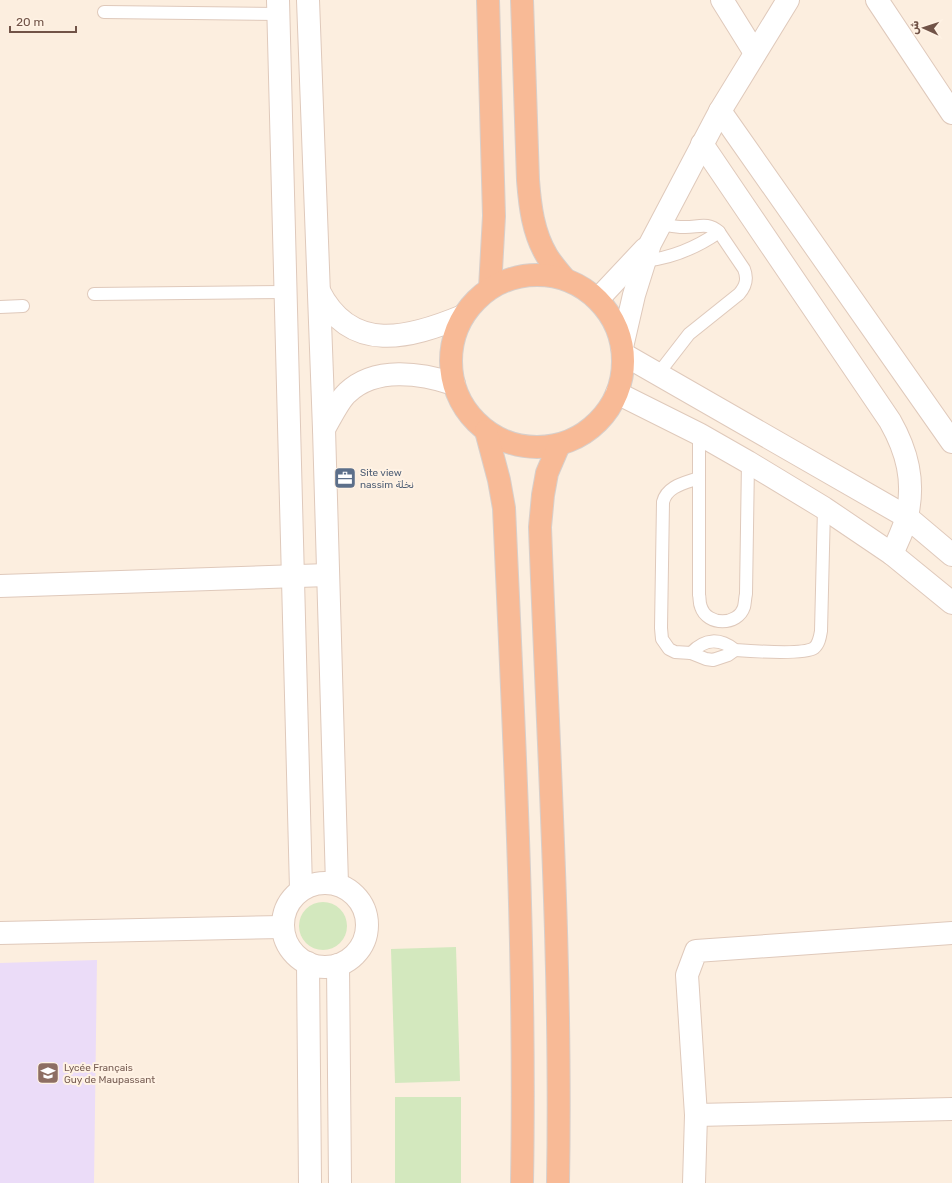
<svg xmlns="http://www.w3.org/2000/svg" width="952" height="1183" font-family="Rubik,'Noto Sans Arabic',sans-serif">
  <rect width="100%" height="100%" fill="#fceedf"/>
  <polygon fill="#ebdcf8" points="97,960 94,1183 0,1183 0,963"/>
  <g fill="#d3e8be">
    <circle cx="323" cy="926" r="24"/>
    <polygon points="456,947 460,1081 395,1083 391,949"/>
    <rect x="395" y="1097" width="66" height="86"/>
  </g>
  <g fill="none" stroke-linecap="round" stroke-linejoin="round">
    <g stroke="#dfc9bb" stroke-width="14">
      <g id="service">
        <polyline points="104,12 279,14"/>
        <path d="M644,261C673,258 696,248 719,232"/>
        <polyline points="94,294 286,292"/>
        <polyline points="0,307 23,306"/>
        <path d="M658,374L689,334L739,294C746,286 748,279 744,269L719,232C707,221 697,228 683,227C675,227 668,225 660,224"/>
        <path d="M699,434V595C700,598 699,603 701,607C707,626 738,626 744,607C745,603 745,598 746,594L748,462"/>
        <path d="M699,478C685,483 667,486 663,502L661,628L662,639L669,649L675,652L691,653L706,659L713,660L728,655L735,650"/>
        <path d="M691,653C705,638 720,638 735,650C749,651 804,655 814,648C819,644 820,637 821,631L824,508"/>
      </g>
    </g>
    <g stroke="#dfc9bb" stroke-width="24">
      <g id="minor">
        <polyline points="278,0 301,889"/>
        <polyline points="308,0 324,429 337,884"/>
        <polyline points="722,0 755,53"/>
        <polyline points="877,0 952,113"/>
        <polyline points="720,111 952,442"/>
        <path d="M702,144L890,421C907,451 915,481 907,516C904,529 897,542 892,554"/>
        <path d="M319,291C351,355 410,338 463,316"/>
        <polyline points="598,299 645,249"/>
        <polyline points="622,347 634,295 650,244 720,111 788,0"/>
        <polyline points="623,354 907,517 952,555"/>
        <polyline points="617,393 699,434 748,462 824,508 892,554 952,603"/>
        <path d="M324,429C330,419 339,400 347,393C375,366 421,373 454,384"/>
        <polyline points="0,586 328,575"/>
        <circle cx="325" cy="925" r="42"/>
        <polyline points="0,933 283,927"/>
        <polyline points="308,963 310,1183"/>
        <polyline points="338,965 340,1183"/>
        <polyline points="696,1115 952,1109"/>
        <polyline points="694,1183 696,1115 687,975 696,951 952,933"/>
      </g>
    </g>
    <g stroke="#d7cfcb" stroke-width="24">
      <g id="trunk">
        <polyline points="488,0 494,216 490,288"/>
        <path d="M522,0L528,180C530,206 533,233 547,256C552,264 558,271 564,278"/>
        <circle cx="537" cy="361" r="86"/>
        <path d="M486,431L499,480L504,508C514,733 526,958 522,1183"/>
        <path d="M558,1183C562,964 548,746 540,527L543,495L547,473L559,445"/>
      </g>
    </g>
    <use href="#service" stroke="#fff" stroke-width="12"/>
    <use href="#minor" stroke="#fff" stroke-width="22"/>
    <use href="#trunk" stroke="#f8ba96" stroke-width="22"/>
  </g>
  <defs>
    <g id="office-square" transform="scale(1.15)"><rect x="-9" y="-9" width="18" height="18" rx="4" fill="#5c6f8a" stroke="#fff2e4"/><path d="M-6-3h4V-5.5h4V-3h4V5H-6ZM-1-4.5V-3h2v-1.5ZM-6 0V1H6V0Z" fill="#fff"/></g>
    <g id="school-square" transform="scale(1.15)"><rect x="-9" y="-9" width="18" height="18" rx="4" fill="#8d6e63" stroke="#fff2e4"/><path d="M0-5L7-2L0 1L-7-2ZM-4 1L0 2.5L4 1V4Q0 6-4 4Z" fill="#fff"/></g>
  </defs>
  <g fill-rule="evenodd">
    <use href="#office-square" x="345" y="478"/>
    <use href="#school-square" x="48" y="1073"/>
  </g>
  <g text-anchor="middle" stroke-width="4" stroke-linejoin="round" paint-order="stroke">
    <g font-size="10" fill="#4e5e75" stroke="#fff2e4" text-anchor="start">
      <text x="360" y="476">Site view<tspan x="360" dy="12">nassim نخلة</tspan></text>
    </g>
    <g font-size="10" fill="#785e54" stroke="#fff2e4" text-anchor="start">
      <text x="64" y="1071">Lycée Français<tspan x="64" dy="12">Guy de Maupassant</tspan></text>
    </g>
  </g>
  <g transform="translate(924 28) rotate(273)" stroke="#fff2e4" stroke-width="3" paint-order="stroke">
  <path d="M0-3L7 15L0 10L-7 15Z" fill="#715347"/>
  <text y="-6" font-size="11" font-weight="bold" text-anchor="middle" fill="#715347">ش</text>
  </g>
  <path d="M10 26v6h66v-6" fill="none" stroke="#715347" stroke-width="2"/>
  <text x="16" y="26" font-size="12" fill="#715347" stroke="#fff2e4" stroke-width="3" paint-order="stroke">20 m</text>
</svg>
